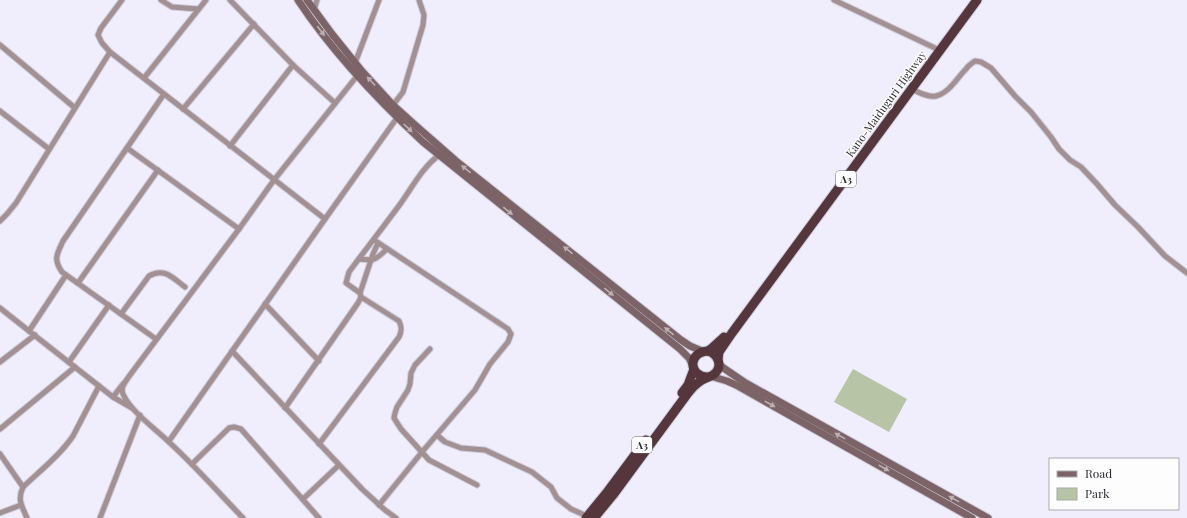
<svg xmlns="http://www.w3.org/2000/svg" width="1187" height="518" font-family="'Playfair Display',serif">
  <rect width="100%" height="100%" fill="#f0eefd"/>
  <polygon fill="#b7c4a6" points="853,369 907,399 889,432 834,402"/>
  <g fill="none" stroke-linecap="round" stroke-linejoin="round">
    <g stroke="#cdcbd8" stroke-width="7">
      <g id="minor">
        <polyline points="122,0 101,28 98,35 102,43 110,52 325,219"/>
        <polyline points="161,0 172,7 198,9"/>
        <polyline points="230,0 293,65 335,103"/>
        <polyline points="834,0 935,48 940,51"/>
        <polyline points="314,10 317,0"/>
        <polyline points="0,45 75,108"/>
        <polyline points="355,63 379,0"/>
        <polyline points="144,78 206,0"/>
        <path d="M911,89C918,92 929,98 936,96C949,93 957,78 966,69C968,66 972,63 975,61L981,62L991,68L1015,96L1031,112L1051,137L1059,149L1070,160L1081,167L1097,184L1115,205L1138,227L1165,256L1187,273"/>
        <polyline points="393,105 403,92 423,25 424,15 419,0"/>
        <polyline points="183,109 254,24"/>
        <polyline points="0,111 49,149"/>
        <polyline points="230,146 293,65"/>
        <polyline points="127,148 239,229"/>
        <polyline points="0,221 7,214 16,203 110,52"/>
        <polyline points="374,240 508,329 511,334 508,342 490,364 475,390 422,452 379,505"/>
        <path d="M359,259C375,261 375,260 387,249"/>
        <polyline points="78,283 158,170"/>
        <polyline points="360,293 373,254 378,243"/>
        <polyline points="265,304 319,361"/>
        <polyline points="0,308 29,331 66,275"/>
        <path d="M121,314L149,276C164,267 173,278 185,287"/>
        <polyline points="29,331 113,397 132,408"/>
        <path d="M156,339L62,272C53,259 57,254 63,241L164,94"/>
        <polyline points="430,349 415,365 411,373 410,384 408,390 397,407 395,413 394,418 401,429 429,460 477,485"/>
        <polyline points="232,351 362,489 385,510 396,518"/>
        <polyline points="0,362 35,335"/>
        <polyline points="69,362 109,305"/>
        <polyline points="113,397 123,384"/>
        <path d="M285,408L358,303L361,297L360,293L346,283L349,272C366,249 384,226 401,203C413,186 422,168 439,155"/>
        <polyline points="0,429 75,367"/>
        <polyline points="437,435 445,442 461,448 485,450 532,472 551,487 557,498 571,509 587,516"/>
        <polyline points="169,441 325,219 399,115"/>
        <path d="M319,444L399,337C402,331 402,327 399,321L361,297"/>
        <polyline points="0,454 23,487"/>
        <polyline points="192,464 229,428 234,427 241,429 319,518"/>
        <polyline points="303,499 339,465"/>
        <polyline points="0,513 21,505"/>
        <path d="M27,518C22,506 17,500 23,487C41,470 60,455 73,436L99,386"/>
        <polyline points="100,518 140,415"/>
        <path d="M243,518C219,493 196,467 170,443C157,430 130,411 123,394C120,387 126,381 130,375L239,229L274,180L357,76"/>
      </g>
    </g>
    <g stroke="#cdcbd8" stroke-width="9">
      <g id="secondary">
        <path d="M298,0C333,53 377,99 423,142L680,349L689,358L693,366"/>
        <polyline points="307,0 332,34 361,70 393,105 414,124 456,161 681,340 690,346 702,351"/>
        <polyline points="719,363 722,367 744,382 988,518"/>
        <polyline points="710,376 727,381 736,385 972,518"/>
      </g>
    </g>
    <g stroke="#cdcbd8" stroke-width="11">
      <g id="trunk">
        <polyline points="708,351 712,348 724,337"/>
        <polyline points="718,359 719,352 732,333 977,0"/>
        <polyline points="682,393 688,385 694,369"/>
        <polyline points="586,518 608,491 646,440"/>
        <path d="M594,518L613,495L688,393C691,389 695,385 699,382C703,378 708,378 713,375C724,367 718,354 708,351C688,352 688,376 707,377"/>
      </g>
    </g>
    <use href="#minor" stroke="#a29093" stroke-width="5"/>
    <use href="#secondary" stroke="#7c6367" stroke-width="7"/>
    <use href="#trunk" stroke="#54363c" stroke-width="9"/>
  </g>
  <defs><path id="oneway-solid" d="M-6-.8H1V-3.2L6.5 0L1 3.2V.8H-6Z"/></defs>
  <g fill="#bcb0b2">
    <use href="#oneway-solid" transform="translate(321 31) rotate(53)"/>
    <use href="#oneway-solid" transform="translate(371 81) rotate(-133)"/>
    <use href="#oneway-solid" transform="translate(408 128) rotate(43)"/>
    <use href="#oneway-solid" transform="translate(466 169) rotate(-141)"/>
    <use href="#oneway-solid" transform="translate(508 211) rotate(39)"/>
    <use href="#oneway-solid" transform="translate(568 250) rotate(-141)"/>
    <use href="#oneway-solid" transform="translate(609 292) rotate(39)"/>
    <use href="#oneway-solid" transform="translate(669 331) rotate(-141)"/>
    <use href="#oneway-solid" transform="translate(770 404) rotate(29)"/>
    <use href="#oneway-solid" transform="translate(840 436) rotate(-151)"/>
    <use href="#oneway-solid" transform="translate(884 468) rotate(29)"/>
    <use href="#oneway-solid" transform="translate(954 499) rotate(-151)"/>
  </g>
  <g text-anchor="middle" stroke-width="3" stroke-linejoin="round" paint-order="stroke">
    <g fill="#fdfdfd" stroke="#6b6a6f" stroke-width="1">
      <rect x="836" y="171" width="20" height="16" rx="3"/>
      <rect x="632" y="437" width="20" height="16" rx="3"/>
    </g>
    <g font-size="10" font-weight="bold" fill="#2d2b32">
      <text x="846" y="183">A3</text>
      <text x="642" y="449">A3</text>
    </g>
    <g font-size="11" fill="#2d2b32" stroke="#fdfdfd">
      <text transform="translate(886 104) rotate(-54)" y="4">Kano-Maiduguri Highway</text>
    </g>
  </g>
  <rect x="1049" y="458" width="130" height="52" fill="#fdfdfd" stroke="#aaa9ac"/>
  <rect x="1057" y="471" width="20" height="6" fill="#7c6367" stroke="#aaa9ac"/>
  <text x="1085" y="478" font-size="12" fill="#2d2b32">Road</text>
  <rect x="1057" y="488" width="20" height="12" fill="#b7c4a6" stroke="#aaa9ac"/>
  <text x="1085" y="498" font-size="12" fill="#2d2b32">Park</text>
</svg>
